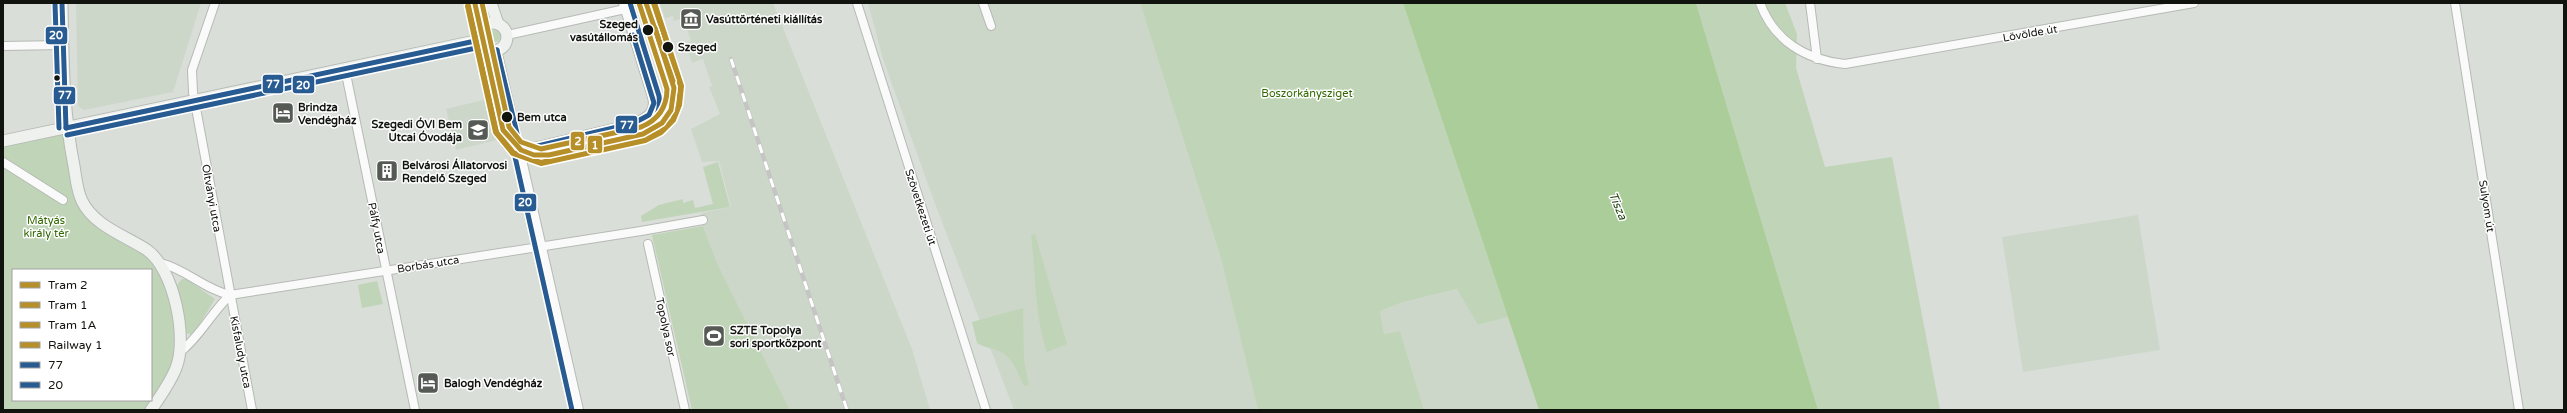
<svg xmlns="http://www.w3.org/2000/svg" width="2567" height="413" font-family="'Varela Round',sans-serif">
  <rect width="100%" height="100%" fill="#d9ded8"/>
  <g fill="#cdd7c9">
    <polygon points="76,3 201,3 173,92 84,110 78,106"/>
    <polygon points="660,3 773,3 912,349 930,410 790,410 717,263 703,226 701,213 731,207 719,161 702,162 691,129 720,114 709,87 712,86 703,59 692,63 685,43 691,41 683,18 674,21 673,16 665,18"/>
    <polygon points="868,3 1140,3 1220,255 1258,410 1014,410 934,201 883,59"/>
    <polygon points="496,97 505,138 456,150 446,109"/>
    <polygon points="2138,215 2160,350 2023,372 2002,237"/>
    <polygon points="1458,289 1478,325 1508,317 1539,410 1424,410 1400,331 1384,334 1380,311 1403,302"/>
  </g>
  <g fill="#c0d4b8" fill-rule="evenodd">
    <polygon points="1140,3 1403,3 1508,317 1478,325 1457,289 1403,302 1380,311 1384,334 1400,331 1424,410 1258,410 1220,255"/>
    <polygon points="1696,3 1785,3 1797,34 1796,68 1825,167 1892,157 1940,410 1818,410"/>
    <circle cx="495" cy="36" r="6"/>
    <path d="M66,128L86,207L148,251L167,274L179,353L151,410H3V141ZM13,270H151V400H13Z"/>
    <polygon points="718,162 730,207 642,222 641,216 659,205 683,199 683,203 693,200 695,208 713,204 703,167"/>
    <polygon points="703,226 717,263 790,410 692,410 652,235"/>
    <path d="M1035,234L1067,344L1047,352C1034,315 1036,274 1031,235Z"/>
    <polygon points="182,279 186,279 215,299 193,335 186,333 177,285"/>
    <polygon points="377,281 383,304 362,308 358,285"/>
    <path d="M1023,308L1024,360L1029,385L1024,386C1018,374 1014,359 1001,352C993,348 985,348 977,343L972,322Z"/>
  </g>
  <polygon fill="#abcd9a" points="1403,3 1696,3 1818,410 1539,410"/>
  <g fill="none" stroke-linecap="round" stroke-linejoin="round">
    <g stroke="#b6bab5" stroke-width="10">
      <g id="street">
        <polyline points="215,3 192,70 193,92 252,410"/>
        <polyline points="857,3 986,410"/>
        <polyline points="983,3 991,26"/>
        <path d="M1760,3C1774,41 1806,60 1845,64L2194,3"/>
        <polyline points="1810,3 1817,59"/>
        <polyline points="2455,3 2519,410"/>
        <polyline points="507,35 625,9"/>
        <polyline points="3,46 63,45"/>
        <polyline points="497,50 579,410"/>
        <polyline points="345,69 415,410"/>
        <path d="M521,150L634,123C647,117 656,112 652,97L623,3"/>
        <polyline points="3,162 63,200"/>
        <polyline points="648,244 685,410"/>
        <path d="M161,263C187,270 204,289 230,295L641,231L703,220"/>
        <path d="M179,353C200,337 211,313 230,295"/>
      </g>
    </g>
    <g stroke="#b6bab5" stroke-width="13">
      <g id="secondary">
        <path d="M62,3C63,58 63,112 74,166C76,178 77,191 82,201C94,226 126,236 147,250C174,269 188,338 176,368C170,383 160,397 151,410"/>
        <polyline points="477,3 481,32"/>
        <polyline points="491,3 498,24"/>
        <circle cx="493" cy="37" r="14"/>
        <polyline points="3,141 480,40"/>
      </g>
    </g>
    <use href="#street" stroke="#f9faf9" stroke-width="8"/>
    <use href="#secondary" stroke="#eef1ed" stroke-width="11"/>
    <path stroke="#c5c6c4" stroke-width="1" d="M627,130C646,122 659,112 660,90L632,3"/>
    <g stroke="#c5c6c4" stroke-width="4.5">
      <polyline id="rail" points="731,59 847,410"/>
    </g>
    <use href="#rail" stroke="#fff" stroke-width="3" stroke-dasharray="9" stroke-linecap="butt"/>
    <g stroke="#fff" stroke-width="8">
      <g id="bus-1">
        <polyline points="62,3 66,128"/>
        <polyline points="477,3 482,44 487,49 497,50"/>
        <polyline points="497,50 521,150"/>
        <polyline points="66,128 480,40"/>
        <polyline points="521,150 634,123 649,115 654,103 633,35"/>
      </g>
    </g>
    <g stroke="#fff" stroke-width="8">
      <g id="bus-2">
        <polyline points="55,3 59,128"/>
        <path d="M470,4C471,10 473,17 474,23C476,38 470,54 492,57L495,68L572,410"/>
        <polyline points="67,135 481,47"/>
        <path d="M523,157C550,150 638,136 654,119C660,112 660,104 659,96L630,3"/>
      </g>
    </g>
    <use href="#bus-1" stroke="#275b91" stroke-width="5"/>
    <use href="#bus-2" stroke="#275b91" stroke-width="5"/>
    <g stroke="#fff" stroke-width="9">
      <polyline id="rail-1" points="468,6 496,132 513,153 541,163 645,140 661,132 673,120 679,105 681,86 654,3"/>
    </g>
    <use href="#rail-1" stroke="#b68f29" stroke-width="6"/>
    <g stroke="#fff" stroke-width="8">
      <path id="tram-1" d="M482,3L509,127L521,142L541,149L641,127C658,120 667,108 667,89L639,3"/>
    </g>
    <g stroke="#fff" stroke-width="8">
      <polyline id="tram-2" points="475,4 503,130 521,150 534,155 549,155 643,134 662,123 671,110 674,88 655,28"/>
    </g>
    <g stroke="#fff" stroke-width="8">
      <polyline id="tram-3" points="646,3 673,81"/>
    </g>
    <use href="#tram-1" stroke="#b68f29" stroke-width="5"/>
    <use href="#tram-2" stroke="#b68f29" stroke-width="5"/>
    <use href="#tram-3" stroke="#b68f29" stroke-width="5"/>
  </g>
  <defs>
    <g id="museum-square" transform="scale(1.15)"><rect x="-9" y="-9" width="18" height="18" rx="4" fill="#565a55" stroke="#fff"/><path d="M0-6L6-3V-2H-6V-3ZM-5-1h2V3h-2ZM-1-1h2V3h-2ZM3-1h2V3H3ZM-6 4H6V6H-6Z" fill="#fff"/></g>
    <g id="hotel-square" transform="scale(1.15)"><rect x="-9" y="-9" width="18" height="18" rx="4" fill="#565a55" stroke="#fff"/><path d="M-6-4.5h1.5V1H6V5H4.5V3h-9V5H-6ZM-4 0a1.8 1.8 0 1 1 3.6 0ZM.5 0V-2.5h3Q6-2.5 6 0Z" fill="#fff"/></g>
    <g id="school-square" transform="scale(1.15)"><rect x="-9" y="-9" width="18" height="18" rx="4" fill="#565a55" stroke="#fff"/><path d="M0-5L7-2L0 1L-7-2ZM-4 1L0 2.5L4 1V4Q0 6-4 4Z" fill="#fff"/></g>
    <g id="building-square" transform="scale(1.15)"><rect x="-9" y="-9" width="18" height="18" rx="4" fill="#565a55" stroke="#fff"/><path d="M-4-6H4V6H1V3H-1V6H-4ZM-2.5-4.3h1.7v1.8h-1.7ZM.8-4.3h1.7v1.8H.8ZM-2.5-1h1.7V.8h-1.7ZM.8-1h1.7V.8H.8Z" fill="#fff"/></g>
    <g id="stadium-square" transform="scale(1.15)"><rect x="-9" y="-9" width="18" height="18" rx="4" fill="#565a55" stroke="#fff"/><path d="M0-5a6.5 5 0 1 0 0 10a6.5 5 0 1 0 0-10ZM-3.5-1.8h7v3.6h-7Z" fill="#fff"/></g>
  </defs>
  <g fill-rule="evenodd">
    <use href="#museum-square" x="691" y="19"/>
    <use href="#hotel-square" x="283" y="113"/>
    <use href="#school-square" x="478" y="130"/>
    <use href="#building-square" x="387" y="171"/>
    <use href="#stadium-square" x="714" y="336"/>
    <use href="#hotel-square" x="428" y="383"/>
  </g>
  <g fill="#10130e" stroke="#fff" stroke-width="1.5">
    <circle cx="648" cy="30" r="6"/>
    <circle cx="668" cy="47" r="6"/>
    <circle cx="57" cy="78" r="3.5"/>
    <circle cx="507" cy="117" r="6"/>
  </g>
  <g text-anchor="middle" stroke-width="3" stroke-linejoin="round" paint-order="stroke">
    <g font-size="11" font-weight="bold" fill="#10130e" stroke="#fff" text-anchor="start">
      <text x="706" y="23">Vasúttörténeti kiállítás</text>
      <text x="298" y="111">Brindza<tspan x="298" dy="13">Vendégház</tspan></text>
      <text x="462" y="128" text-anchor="end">Szegedi ÓVI Bem<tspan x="462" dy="13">Utcai Óvodája</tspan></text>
      <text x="402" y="169">Belvárosi Állatorvosi<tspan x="402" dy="13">Rendelő Szeged</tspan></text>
      <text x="730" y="334">SZTE Topolya<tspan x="730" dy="13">sori sportközpont</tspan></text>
      <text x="444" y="387">Balogh Vendégház</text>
    </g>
    <g font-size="11" font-weight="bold" fill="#10130e" stroke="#fff" text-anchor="start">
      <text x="638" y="28" text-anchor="end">Szeged<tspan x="638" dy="13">vasútállomás</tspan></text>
      <text x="678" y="51">Szeged</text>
      <text x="517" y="121">Bem utca</text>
    </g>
    <g font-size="11" fill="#10130e" stroke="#fff">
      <text transform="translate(2030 33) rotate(-10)" y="4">Lövölde út</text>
      <text transform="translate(212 198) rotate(80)" y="4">Oltványi utca</text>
      <text transform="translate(2487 206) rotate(81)" y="4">Sulyom út</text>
      <text transform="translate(921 207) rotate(72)" y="4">Szövetkezeti út</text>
      <text transform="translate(377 228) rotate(79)" y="4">Pálfy utca</text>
      <text transform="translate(428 264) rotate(-9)" y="4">Borbás utca</text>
      <text transform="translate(666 327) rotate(78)" y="4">Topolya sor</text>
      <text transform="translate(241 352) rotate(79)" y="4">Kisfaludy utca</text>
    </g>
    <g font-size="11" fill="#306800" stroke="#fff">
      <text x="1307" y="97">Boszorkánysziget</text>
      <text x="46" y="224">Mátyás<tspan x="46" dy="13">király tér</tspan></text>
    </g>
    <g font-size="12" font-style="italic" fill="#274616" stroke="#fff">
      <text transform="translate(1618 206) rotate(67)" y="4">Tisza</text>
    </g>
  </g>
  <g stroke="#fff" stroke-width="1.5">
    <rect x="45" y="26" width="23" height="19" rx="4" fill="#275b91"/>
    <rect x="262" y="74" width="22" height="20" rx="4" fill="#275b91"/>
    <rect x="292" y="75" width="23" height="19" rx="4" fill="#275b91"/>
    <rect x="53" y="86" width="23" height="19" rx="4" fill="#275b91"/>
    <rect x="615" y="115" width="23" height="19" rx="4" fill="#275b91"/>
    <rect x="570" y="131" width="15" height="20" rx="4" fill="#b68f29"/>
    <rect x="587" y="135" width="16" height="19" rx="4" fill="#b68f29"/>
    <rect x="514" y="193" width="23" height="19" rx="4" fill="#275b91"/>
  </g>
  <g font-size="11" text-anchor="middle" font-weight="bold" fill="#fff">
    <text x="56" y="39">20</text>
    <text x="273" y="88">77</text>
    <text x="303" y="89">20</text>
    <text x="65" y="99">77</text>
    <text x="627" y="129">77</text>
    <text x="578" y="145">2</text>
    <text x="595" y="149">1</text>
    <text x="525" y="206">20</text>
  </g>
  <rect width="2567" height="413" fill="none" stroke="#10130e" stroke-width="8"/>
  <rect x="12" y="269" width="140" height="132" fill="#ffffff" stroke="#9fa19f"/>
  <rect x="20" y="282" width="20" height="6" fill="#b68f29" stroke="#9fa19f"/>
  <text x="48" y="289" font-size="12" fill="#10130e">Tram 2</text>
  <rect x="20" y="302" width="20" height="6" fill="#b68f29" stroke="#9fa19f"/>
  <text x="48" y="309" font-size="12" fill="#10130e">Tram 1</text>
  <rect x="20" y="322" width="20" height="6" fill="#b68f29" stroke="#9fa19f"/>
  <text x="48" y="329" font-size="12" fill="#10130e">Tram 1A</text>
  <rect x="20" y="342" width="20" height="6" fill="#b68f29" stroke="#9fa19f"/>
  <text x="48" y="349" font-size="12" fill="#10130e">Railway 1</text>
  <rect x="20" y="362" width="20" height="6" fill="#275b91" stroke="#9fa19f"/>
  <text x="48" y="369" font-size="12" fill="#10130e">77</text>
  <rect x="20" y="382" width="20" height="6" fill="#275b91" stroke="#9fa19f"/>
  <text x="48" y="389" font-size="12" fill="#10130e">20</text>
</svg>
